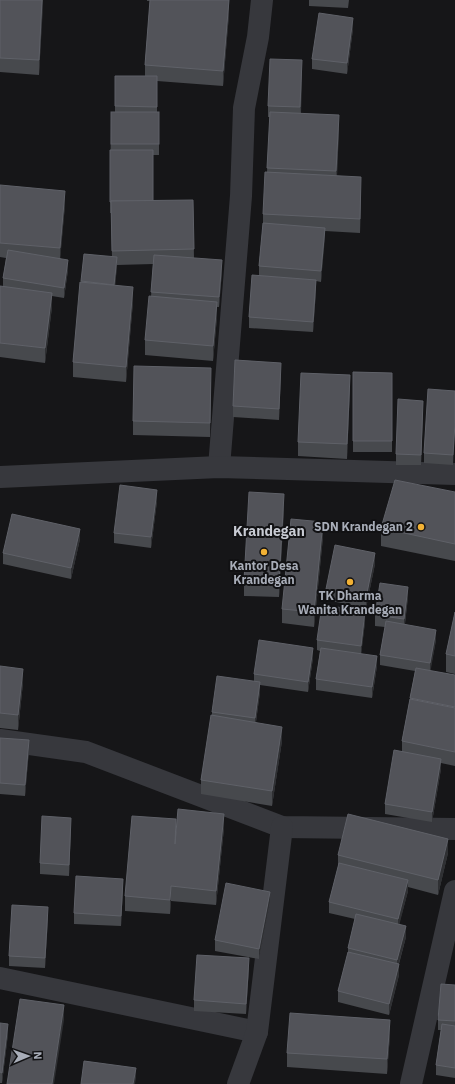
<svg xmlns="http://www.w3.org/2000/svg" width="455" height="1084" font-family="'IBM Plex Sans',sans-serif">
  <rect width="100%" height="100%" fill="#161618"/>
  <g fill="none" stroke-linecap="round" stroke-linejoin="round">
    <g stroke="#37383d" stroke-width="22">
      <polyline points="219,467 241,196 244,108 258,37 262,0"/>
      <polyline points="0,477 219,467 455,474"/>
      <polyline points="0,740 86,752 282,827 455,829"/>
      <polyline points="0,978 257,1032"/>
      <polyline points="238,1084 257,1032 282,827"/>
      <polyline points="411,1084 455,891"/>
    </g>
  </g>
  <g fill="#47494d">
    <polygon points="0,0 43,0 39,75 0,72"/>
    <polygon points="147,0 229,0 229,14 223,86 157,81 157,112 159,112 159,155 153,155 153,201 193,200 194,258 222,271 219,307 217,307 217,317 213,361 145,355 145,340 151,297 153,264 117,265 115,286 133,302 126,382 73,377 73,362 84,254 112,257 111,213 110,213 111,112 115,112 115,76 145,76 145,65 150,1 147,1"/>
    <polygon points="309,0 349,0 348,8 309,6"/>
    <polygon points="353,29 347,74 312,69 312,59"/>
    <polygon points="302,71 301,113 339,129 337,176 361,191 360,233 325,231 321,282 316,281 316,291 313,332 249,328 249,317 259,276 259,266 263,223 263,214 267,172 270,117 268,117 268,106"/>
    <polygon points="0,188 65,205 60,258 68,270 64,298 52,296 52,307 45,363 0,357 0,286 3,287 3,278 6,258 0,257"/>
    <polygon points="353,372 392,373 392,452 353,452"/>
    <polygon points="281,374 279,420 233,417 233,406"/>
    <polygon points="211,382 210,437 133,435 133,421"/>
    <polygon points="350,389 347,459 298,456 298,442"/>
    <polygon points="455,391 453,465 424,463 424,453"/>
    <polygon points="423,411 421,465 396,465 396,454"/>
    <polygon points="455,492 455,561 381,546 381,528"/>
    <polygon points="157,501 151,548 114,543 114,533"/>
    <polygon points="284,509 279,597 244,596 244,581"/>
    <polygon points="323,537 314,627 282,623 282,609"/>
    <polygon points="80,539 71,579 3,564 3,553"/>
    <polygon points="375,564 366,608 326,600 326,589"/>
    <polygon points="408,597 405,624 436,640 430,671 455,675 455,766 441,763 441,769 432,822 385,814 385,804 402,752 402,741 415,671 380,665 380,655 385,627 375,626 375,615"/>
    <polygon points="455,612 455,674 446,672 446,654"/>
    <polygon points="365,622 361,654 377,666 372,698 316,690 316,679 320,651 317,650 317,640"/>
    <polygon points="313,658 308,692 260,685 260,692 256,722 282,741 272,806 201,794 201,780 212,716 212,712 254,681 254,674"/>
    <polygon points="0,666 23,683 18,730 0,728"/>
    <polygon points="0,738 29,750 25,796 0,794"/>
    <polygon points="71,828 69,876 40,874 40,863"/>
    <polygon points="224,828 216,905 171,901 170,914 125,911 125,896 176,832"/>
    <polygon points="448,853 438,895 408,887 408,891 399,924 406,937 399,964 399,975 389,1015 338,1002 338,991 348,954 348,948 355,919 329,913 329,902 338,867 338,855"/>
    <polygon points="123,889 121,926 74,924 74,913"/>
    <polygon points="270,902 259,959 215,951 215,940"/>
    <polygon points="48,918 45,968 9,966 9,956"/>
    <polygon points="249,968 246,1014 194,1011 194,1000"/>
    <polygon points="455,985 455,1078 436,1075 436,1065 441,1030 438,1030 438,1020"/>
    <polygon points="0,1023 8,1034 2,1083 0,1083"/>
    <polygon points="390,1035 387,1074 287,1067 287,1053"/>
  </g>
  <g fill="#2f3033">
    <polygon points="42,0 43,7 39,75 39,60"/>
    <polygon points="229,0 229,14 223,86 223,71"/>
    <polygon points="353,18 353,29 347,74 347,63"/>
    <polygon points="302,60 302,71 300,118 300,107"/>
    <polygon points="339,115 339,129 336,185 336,171"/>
    <polygon points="361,177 361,191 360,233 360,219"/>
    <polygon points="65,191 65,205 60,262 60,248"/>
    <polygon points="325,228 325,238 321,282 321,271"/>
    <polygon points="117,257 117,268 114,296 114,285"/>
    <polygon points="68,260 68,270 64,298 64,288"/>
    <polygon points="222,260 222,271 219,307 219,297"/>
    <polygon points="316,280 316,291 313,332 313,322"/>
    <polygon points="133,287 133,302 126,382 126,367"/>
    <polygon points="52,293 52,307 45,363 45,348"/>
    <polygon points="217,302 217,317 213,361 213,346"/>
    <polygon points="281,363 281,374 279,420 279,409"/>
    <polygon points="350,375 350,389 347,459 347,444"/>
    <polygon points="423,401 423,411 421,465 421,455"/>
    <polygon points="455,423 455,434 453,465 453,455"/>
    <polygon points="157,490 157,501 151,548 151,537"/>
    <polygon points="284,494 284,509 279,597 279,583"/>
    <polygon points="323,522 323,537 314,627 314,612"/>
    <polygon points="80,529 80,539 71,579 71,568"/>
    <polygon points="375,553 375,564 366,608 366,598"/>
    <polygon points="408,587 408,597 404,630 404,619"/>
    <polygon points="365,611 365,622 361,656 361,646"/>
    <polygon points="436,630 436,640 430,674 430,663"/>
    <polygon points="313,648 313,658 308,692 308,682"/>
    <polygon points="377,656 377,666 372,698 372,687"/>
    <polygon points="23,669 23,683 18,730 18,715"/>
    <polygon points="260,682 260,692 255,728 255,718"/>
    <polygon points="282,727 282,741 272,806 272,791"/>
    <polygon points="29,740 29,750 25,796 25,785"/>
    <polygon points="441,759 441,769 432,822 432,812"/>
    <polygon points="224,814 224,828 216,905 216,891"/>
    <polygon points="71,818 71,828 69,876 69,865"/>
    <polygon points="448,839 448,853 438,895 438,880"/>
    <polygon points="123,879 123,889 121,926 121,916"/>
    <polygon points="408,880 408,891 398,930 398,919"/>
    <polygon points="171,886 171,901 170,914 170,900"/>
    <polygon points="270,892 270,902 259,959 259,949"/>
    <polygon points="48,907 48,918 45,968 45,958"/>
    <polygon points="406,926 406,937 397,970 397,960"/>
    <polygon points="249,958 249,968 246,1014 246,1004"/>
    <polygon points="399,964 399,975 389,1015 389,1004"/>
    <polygon points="64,1005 64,1020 54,1084 52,1084"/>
    <polygon points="390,1020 390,1035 387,1074 387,1059"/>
    <polygon points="8,1024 8,1034 2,1083 2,1073"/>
    <polygon points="136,1068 136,1078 135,1084 133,1084"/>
  </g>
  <g fill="#525359" stroke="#5f6168">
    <polygon points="0,0 42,0 39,60 0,58"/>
    <polygon points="150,0 229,0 223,71 145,65"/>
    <polygon points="319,13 353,18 347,63 312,59"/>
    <polygon points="270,59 302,60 300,107 268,106"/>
    <polygon points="115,76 157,76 157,107 115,106"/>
    <rect x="111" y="112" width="48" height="32"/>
    <polygon points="270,112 339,115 336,171 267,168"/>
    <polygon points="110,150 153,150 153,201 111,201 111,202 110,202"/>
    <polygon points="265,172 361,177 360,219 263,214"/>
    <polygon points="0,185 65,191 60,248 0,243"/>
    <polygon points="193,200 194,249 112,251 111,201"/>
    <polygon points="263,223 325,228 321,271 259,266"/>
    <polygon points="8,250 68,260 64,288 3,278"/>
    <polygon points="84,254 117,257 114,285 81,281"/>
    <polygon points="154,255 222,260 219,297 151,292"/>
    <polygon points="252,275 316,280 313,322 249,317"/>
    <polygon points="80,282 133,287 126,367 73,362"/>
    <polygon points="0,286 52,293 45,348 0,343"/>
    <polygon points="149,296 217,302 213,346 145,340"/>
    <polygon points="235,360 281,363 279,409 233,406"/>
    <polygon points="134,366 211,368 210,423 133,421"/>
    <polygon points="353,372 392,373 392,441 353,441"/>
    <polygon points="301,373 350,375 347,444 298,442"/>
    <polygon points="428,389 455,391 455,423 453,455 424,453"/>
    <polygon points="398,399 423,401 421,455 396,454"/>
    <polygon points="395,480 455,492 455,544 381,528"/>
    <polygon points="120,485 157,490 151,537 114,533"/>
    <polygon points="249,492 284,494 279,583 244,581"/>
    <polygon points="12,514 80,529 71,568 3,553"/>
    <polygon points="291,519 323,522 314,612 282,609"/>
    <polygon points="335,545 375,553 366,598 326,589"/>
    <polygon points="380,583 408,587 404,619 375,615"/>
    <polygon points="322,605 365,611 361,646 317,640"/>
    <polygon points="455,612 455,656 446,654"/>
    <polygon points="386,621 436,630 430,663 380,655"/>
    <polygon points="259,640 313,648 308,682 254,674"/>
    <polygon points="321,648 377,656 372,687 316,679"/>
    <polygon points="0,666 23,669 18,715 0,713"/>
    <polygon points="416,668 455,675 455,707 410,698"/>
    <polygon points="217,676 260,682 255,718 212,712"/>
    <polygon points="410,699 455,708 455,752 402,741"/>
    <polygon points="211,715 282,727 272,791 201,780"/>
    <polygon points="0,738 29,740 25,785 0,783"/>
    <polygon points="394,750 441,759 432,812 385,804"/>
    <polygon points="178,809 224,814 216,891 171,886 170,900 125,896 132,816 176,819 175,844"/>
    <polygon points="348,814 448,839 438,880 338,855"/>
    <polygon points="42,816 71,818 69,865 40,863"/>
    <polygon points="339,863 408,880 398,919 329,902"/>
    <polygon points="76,876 123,879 121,916 74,913"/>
    <polygon points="226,883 270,892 259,949 215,940"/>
    <polygon points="12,905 48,907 45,958 9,956"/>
    <polygon points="356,914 406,926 397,960 348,948"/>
    <polygon points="348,952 399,964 389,1004 338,991"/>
    <polygon points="197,955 249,958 246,1004 194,1000"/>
    <polygon points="441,984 455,985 455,1021 438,1020"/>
    <polygon points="20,999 64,1005 52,1084 7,1084"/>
    <polygon points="290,1013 390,1020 387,1059 287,1053"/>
    <polygon points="0,1023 8,1024 2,1073 0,1072"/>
    <polygon points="442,1024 455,1026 455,1068 436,1065"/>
    <polygon points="84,1061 136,1068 133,1084 81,1084"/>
  </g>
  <g fill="#f2b134" stroke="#111113" stroke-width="1.5">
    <circle cx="421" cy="527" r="4"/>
    <circle cx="264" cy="552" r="4"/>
    <circle cx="350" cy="582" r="4"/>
  </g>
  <g text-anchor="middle" stroke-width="4" stroke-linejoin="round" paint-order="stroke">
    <g font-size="12" font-weight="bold" fill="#a8adb8" stroke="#111113">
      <text x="413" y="531" text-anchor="end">SDN Krandegan 2</text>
      <text x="264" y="570">Kantor Desa<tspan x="264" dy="14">Krandegan</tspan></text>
      <text x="350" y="600">TK Dharma<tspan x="350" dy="14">Wanita Krandegan</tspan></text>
    </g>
    <g font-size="14" font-weight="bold" fill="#c9ccd4" stroke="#111113">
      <text x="269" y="536">Krandegan</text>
    </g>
  </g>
  <g transform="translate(28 1056) rotate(88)" stroke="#111113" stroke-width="3" paint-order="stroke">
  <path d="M0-3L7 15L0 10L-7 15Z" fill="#a8adb8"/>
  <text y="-6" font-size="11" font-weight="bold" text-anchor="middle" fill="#a8adb8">N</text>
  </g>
</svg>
